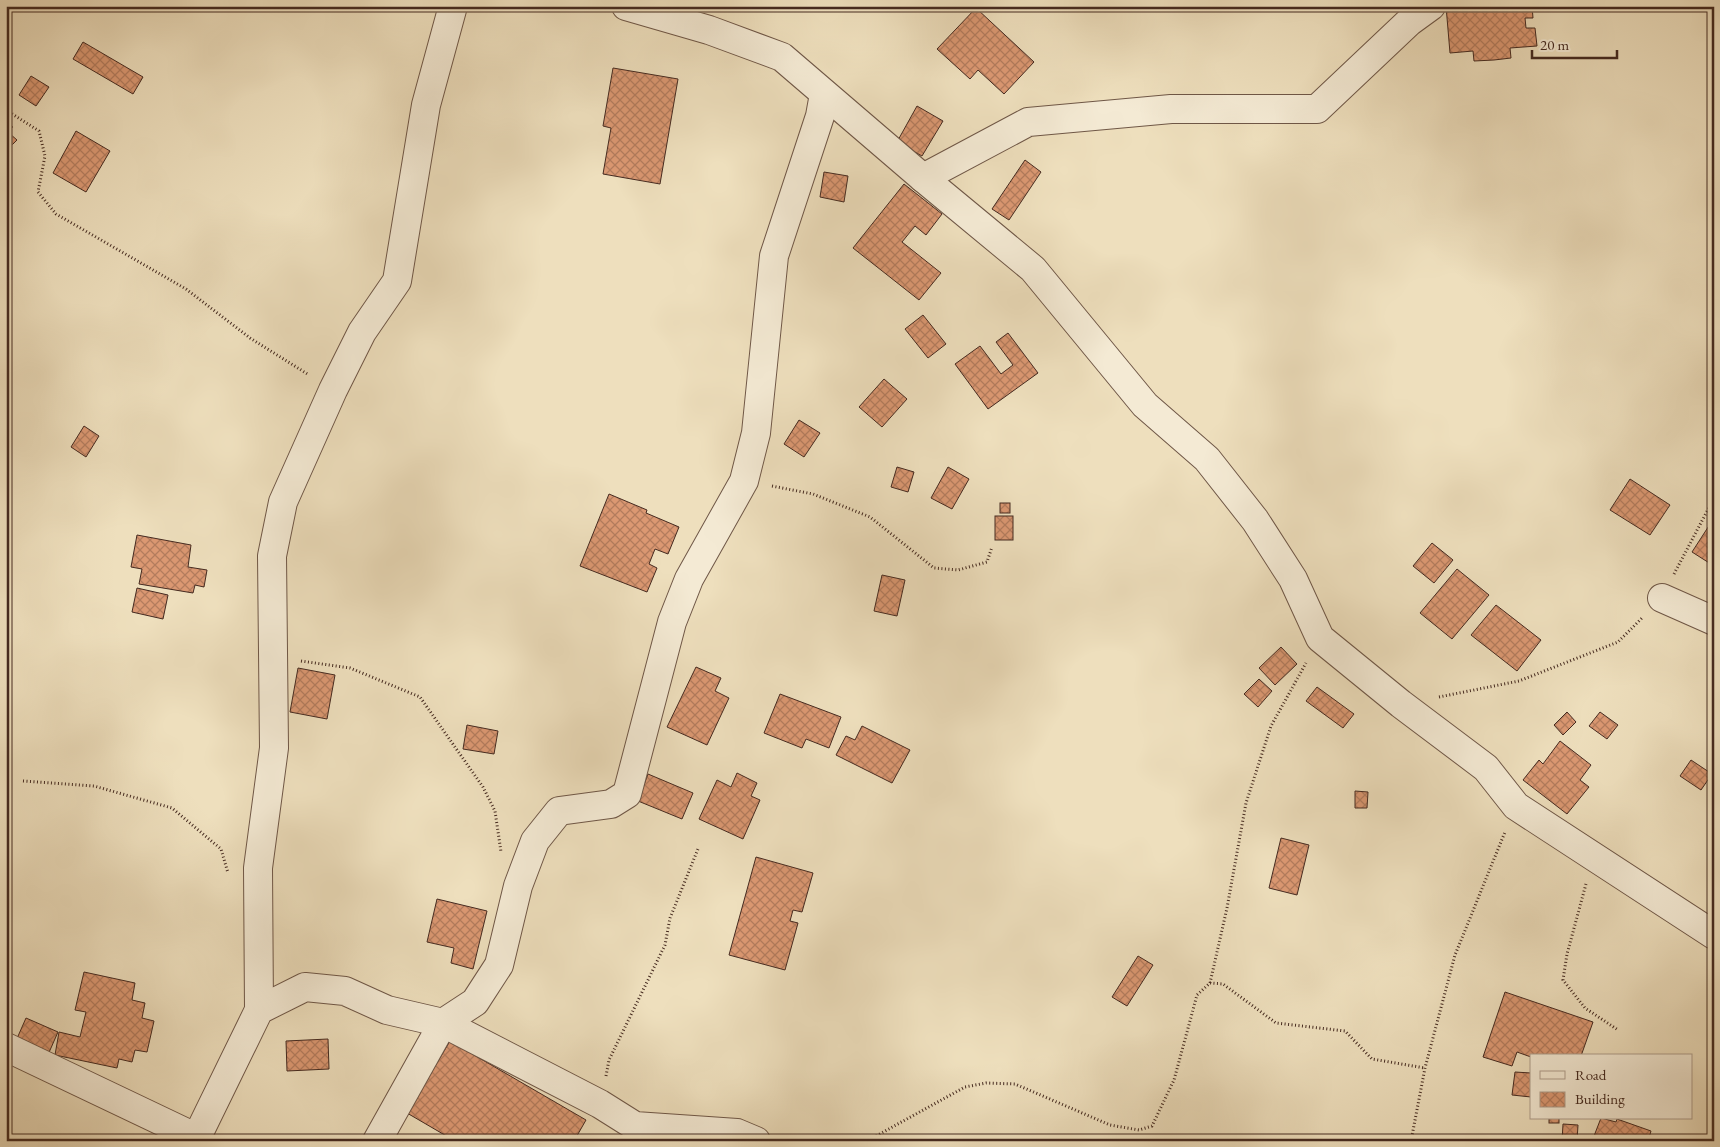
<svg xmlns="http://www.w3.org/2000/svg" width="1720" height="1147" font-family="'EB Garamond',serif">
  <defs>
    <pattern id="building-cross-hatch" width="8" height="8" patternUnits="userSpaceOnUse" patternTransform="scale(1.25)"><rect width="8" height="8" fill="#db9872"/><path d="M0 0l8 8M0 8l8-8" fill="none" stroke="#b37c5d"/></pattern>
  </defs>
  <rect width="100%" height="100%" fill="#eedfbd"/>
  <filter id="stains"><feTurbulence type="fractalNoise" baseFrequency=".004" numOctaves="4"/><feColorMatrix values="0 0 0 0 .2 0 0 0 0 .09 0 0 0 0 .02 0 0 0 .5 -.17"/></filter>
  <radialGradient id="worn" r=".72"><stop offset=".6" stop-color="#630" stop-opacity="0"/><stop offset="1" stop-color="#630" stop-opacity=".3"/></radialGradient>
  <g fill="url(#building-cross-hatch)" stroke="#452a20">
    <polygon points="239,6 259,6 259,10"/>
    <polygon points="1446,6 1532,6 1533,18 1525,18 1526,28 1535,28 1537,46 1510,48 1511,58 1494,60 1474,61 1473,51 1450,53"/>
    <polygon points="976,8 1034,62 1004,94 978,70 970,79 937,49"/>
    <polygon points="83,42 143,77 133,94 73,59"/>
    <polygon points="613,68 678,79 660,184 603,174 611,128 603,126"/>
    <polygon points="31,76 49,87 36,106 19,95"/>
    <polygon points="917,106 943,121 922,156 897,142"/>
    <polygon points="6,120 13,127 6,133"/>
    <polygon points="76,131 110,151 86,192 53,173"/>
    <polygon points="9,133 17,140 6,151 6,136"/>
    <polygon points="1025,160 1041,172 1009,220 992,209"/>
    <polygon points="824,172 848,176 844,202 820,197"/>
    <polygon points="904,184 942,214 926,235 915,226 902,242 941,273 919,300 853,248"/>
    <polygon points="923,315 946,344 928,358 905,329"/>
    <polygon points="1008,333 1038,373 988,409 955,364 980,346 1001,374 1013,365 996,342"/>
    <polygon points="884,379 907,399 882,427 859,407"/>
    <polygon points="799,420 820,433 804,457 784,444"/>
    <polygon points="84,426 99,436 86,457 71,447"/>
    <polygon points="897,467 914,472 908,492 891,487"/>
    <polygon points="948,467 969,479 952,509 931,498"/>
    <polygon points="1630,479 1670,505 1650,535 1610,510"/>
    <polygon points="609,494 647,510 646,513 679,527 668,554 655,549 649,564 657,568 647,592 580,566"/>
    <rect x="1000" y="503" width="10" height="10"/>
    <rect x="995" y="516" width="18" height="24"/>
    <polygon points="1714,518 1714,566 1692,552"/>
    <polygon points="137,535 191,545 188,567 207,570 204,587 195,585 193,593 139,584 142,569 131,567"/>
    <polygon points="1432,543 1453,560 1434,583 1413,566"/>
    <polygon points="1457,569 1489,595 1452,639 1420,613"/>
    <polygon points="882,575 905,580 897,616 874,611"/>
    <polygon points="137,588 168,595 163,619 132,612"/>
    <polygon points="1496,605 1541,640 1517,671 1471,635"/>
    <polygon points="1281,647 1297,664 1275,685 1259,668"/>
    <polygon points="696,667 721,678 715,691 729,698 707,745 667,727"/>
    <polygon points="298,668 335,675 327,719 290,712"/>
    <polygon points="1259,679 1272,691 1258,707 1244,694"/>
    <polygon points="1317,687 1354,714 1343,728 1306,701"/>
    <polygon points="780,694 841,717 829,748 806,739 802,748 764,733"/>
    <polygon points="1567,712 1576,722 1563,735 1554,725"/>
    <polygon points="1600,712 1618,725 1607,739 1589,726"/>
    <polygon points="467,725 498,731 494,754 463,749"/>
    <polygon points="862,726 910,750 892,783 836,755 846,736 855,740"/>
    <polygon points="1560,741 1591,765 1580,780 1589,787 1567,814 1523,780 1539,760 1543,764"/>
    <polygon points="1691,760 1712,774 1701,790 1680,776"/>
    <polygon points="737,773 757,783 751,796 760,800 743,839 699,819 717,780 731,787"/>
    <polygon points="648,774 693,793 682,819 638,801"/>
    <polygon points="1355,791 1368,792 1367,808 1355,808"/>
    <polygon points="1281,838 1309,845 1297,895 1269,888"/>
    <polygon points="756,857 813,873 802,912 793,910 790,921 798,923 785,970 729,955"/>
    <polygon points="437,899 487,911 473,969 451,963 454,948 427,942"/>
    <polygon points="1138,956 1153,965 1127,1006 1112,997"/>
    <polygon points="84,972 135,983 132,1000 145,1003 142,1018 154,1021 147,1052 135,1050 132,1062 119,1059 117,1068 55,1055 59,1032 80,1037 86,1012 75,1010"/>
    <polygon points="1505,992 1593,1022 1581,1056 1531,1057 1517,1052 1512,1066 1483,1057"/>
    <polygon points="26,1018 58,1032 47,1057 15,1043"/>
    <polygon points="328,1039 329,1069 287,1071 286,1041"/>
    <polygon points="450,1041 586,1120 574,1141 455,1141 407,1113"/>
    <polygon points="1515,1072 1531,1073 1531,1097 1512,1095"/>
    <rect x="1549" y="1118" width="10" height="5"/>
    <polygon points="1601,1118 1616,1122 1617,1119 1651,1131 1649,1138 1655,1141 1606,1141 1594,1136"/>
    <polygon points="1563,1124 1578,1125 1577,1141 1562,1141"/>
  </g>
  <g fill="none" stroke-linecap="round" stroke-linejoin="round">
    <g stroke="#6f5747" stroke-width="30">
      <g id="street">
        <polyline points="626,6 709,30 782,57 923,178 1033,269 1145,405 1207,459 1255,520 1293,579 1320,638 1401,704 1486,768 1516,806 1714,935"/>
        <polyline points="923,178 1028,122 1171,109 1317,109 1409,22 1431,6"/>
        <polyline points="1662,598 1714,621"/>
        <polyline points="259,1010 258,868 274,748 272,556 283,502 333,390 362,332 397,281 426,105 453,6"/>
        <polyline points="6,1047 197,1138"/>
        <polyline points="195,1141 259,1010 305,987 345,991 387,1010 443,1023 600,1104 635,1126 737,1133 756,1141"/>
        <polyline points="377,1141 443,1023 475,1002 499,965 518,886 535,841 559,811 611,804 627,794 672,622 689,579 744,481 756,433 774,256 820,116 824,94"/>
      </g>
    </g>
    <g stroke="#452a20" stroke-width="3" stroke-dasharray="1 2.5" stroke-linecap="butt">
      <polyline points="6,110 39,131 45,156 38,192 56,214 186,289 250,338 309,375"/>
      <polyline points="772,486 813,494 870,517 934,568 958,570 987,562 992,547"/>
      <polyline points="1674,574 1714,498"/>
      <polyline points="301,661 350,668 420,697 483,787 495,811 501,852"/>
      <polyline points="1439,697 1519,681 1618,642 1643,617"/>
      <polyline points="23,781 94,786 172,808 221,849 228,873"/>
      <polyline points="1586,884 1567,954 1563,980 1585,1008 1618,1030"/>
      <polyline points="1210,983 1227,908 1246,803 1271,726 1306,663"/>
      <polyline points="606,1076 609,1060 665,945 670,918 698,849"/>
      <polyline points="867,1141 965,1087 986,1083 1015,1084 1110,1125 1139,1130 1152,1126 1174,1080 1197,995 1210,983 1223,984 1276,1023 1345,1031 1372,1059 1425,1068"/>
      <polyline points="1411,1141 1425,1068 1455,955 1505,832"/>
    </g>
    <use href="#street" stroke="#f4ead4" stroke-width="28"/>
  </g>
  <rect width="1720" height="1147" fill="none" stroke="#eedfbd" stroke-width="25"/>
  <rect x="8" y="8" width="1705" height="1132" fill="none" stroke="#452a20" stroke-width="2.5"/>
  <rect x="12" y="12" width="1695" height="1122" fill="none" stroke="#452a20"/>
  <rect x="1530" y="1054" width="162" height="65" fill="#f4ead4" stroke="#ae9d8c"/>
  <rect x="1540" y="1071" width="25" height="8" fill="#f4ead4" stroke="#ae9d8c"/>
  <text x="1575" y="1080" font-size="15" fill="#452a20">Road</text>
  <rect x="1540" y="1092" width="25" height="15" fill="url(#building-cross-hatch)" stroke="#ae9d8c"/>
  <text x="1575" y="1104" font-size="15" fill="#452a20">Building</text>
  <path d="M1532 50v8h85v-8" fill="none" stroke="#452a20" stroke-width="2.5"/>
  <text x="1540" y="50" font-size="15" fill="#452a20" stroke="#f4ead4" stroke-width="4" paint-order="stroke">20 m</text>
  <rect width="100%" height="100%" filter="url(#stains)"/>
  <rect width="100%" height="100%" fill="url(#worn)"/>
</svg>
